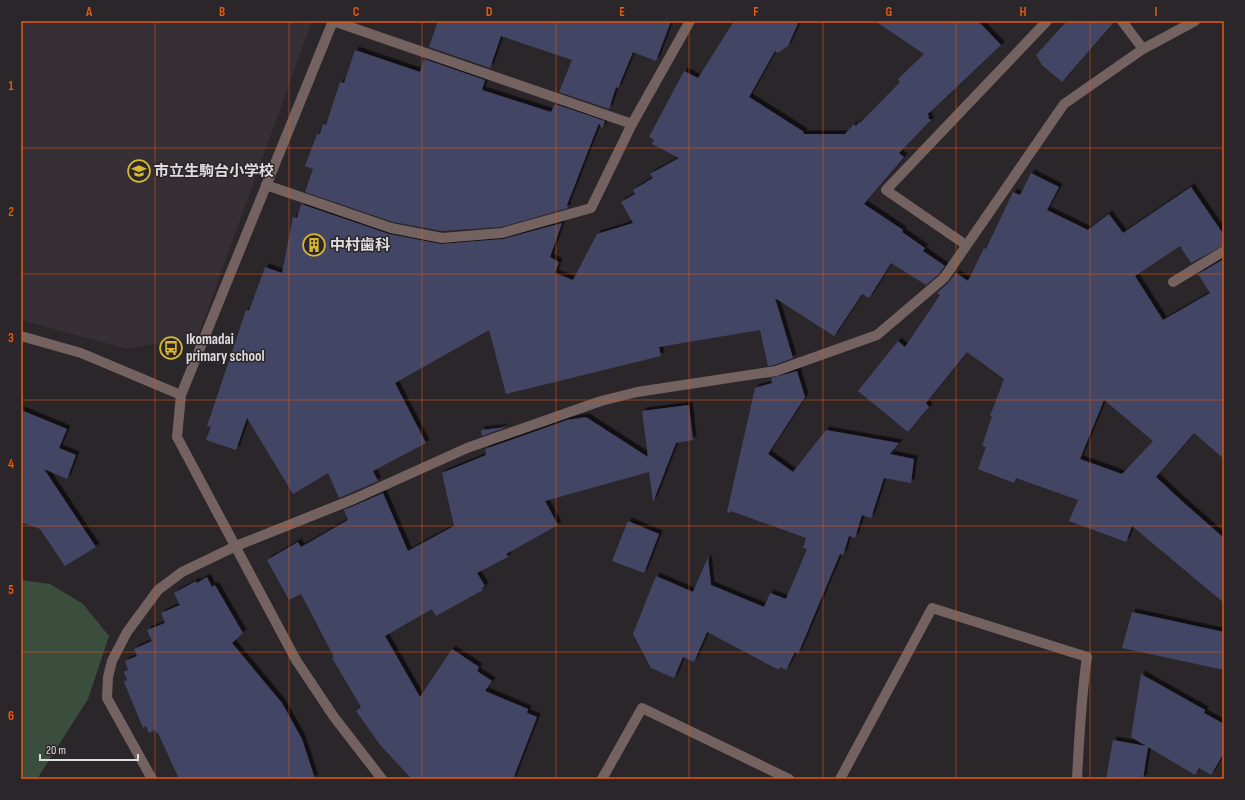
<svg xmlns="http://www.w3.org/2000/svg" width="1245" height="800" font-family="'Sofia Sans Condensed','Noto Sans JP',sans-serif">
  <defs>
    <filter id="shadow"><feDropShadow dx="3.5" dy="-3.5" stdDeviation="0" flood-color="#0009"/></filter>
  </defs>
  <rect width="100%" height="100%" fill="#2b262a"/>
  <polygon fill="#372f36" points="21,21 312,21 198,336 127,349 21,320"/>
  <polygon fill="#3b4e3e" points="21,580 50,584 83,604 109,636 88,699 37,779 21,779"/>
  <g fill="#434563" fill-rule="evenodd" filter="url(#shadow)">
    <polygon points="438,21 671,21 656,61 633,52 618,88 616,87 609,109 559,92 572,60 501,36 490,68 429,47"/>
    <polygon points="734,21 799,21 788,46 778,53 775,51 749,97 804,132 803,134 845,134 854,124 856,126 859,122 860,123 900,82 898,79 924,54 875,21 978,21 1001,45 927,115 929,116 928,118 931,120 899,153 904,157 864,204 903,230 902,232 925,248 923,251 945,266 939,274 926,285 891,263 869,298 862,294 834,336 775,298 793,358 774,365 768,366 760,330 659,347 661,356 506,394 489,330 395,383 426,443 373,471 378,481 339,498 328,473 293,494 247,418 236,450 206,440 211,427 207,426 246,310 249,311 265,267 282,273 293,217 297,218 301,204 389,234 441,244 503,239 562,223 550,257 559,262 555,273 573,280 597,234 633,223 621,202 635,194 633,190 653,178 650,174 679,158 652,144 654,140 649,137 684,71 698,78"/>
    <polygon points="1067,21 1115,21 1062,82 1042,65 1036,55"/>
    <polygon points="355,50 420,72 424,59 485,80 482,90 551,112 555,104 605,121 602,129 599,123 567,205 568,208 501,227 442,231 393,222 305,192 313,169 305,166 317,134 320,134 323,124 326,125 340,82 344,83"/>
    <path d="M1031,173L1059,187L1047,210L1088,230L1109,214L1123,233L1191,187L1224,235V245L1191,263L1180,246L1135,276L1163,320L1210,293L1198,274L1224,259V459L1194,433L1156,477L1183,502L1224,538V603L1132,526L1126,542L1069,521L1078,500L1016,478L1014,483L978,469L986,447L982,446L992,416H990L1004,379L967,352L926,403L929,407L908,432L858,391L898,341L905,347L940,295L937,293L948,283L956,273L968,281L984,248L986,249L1013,192L1020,195ZM1104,400L1153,441L1122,474L1080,459Z"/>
    <polygon points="797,371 805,397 768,454 793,472 826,430 899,443 890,454 914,459 911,483 884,478 871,518 862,515 855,538 849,536 843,555 840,554 798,654 795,652 786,670 780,667 779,670 707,632 694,662 683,657 674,678 651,668 633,634 656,576 693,592 708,557 711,585 764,607 770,593 786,599 807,549 803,548 806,538 731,511 730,513 727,512 755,388 772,383 771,378"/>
    <polygon points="689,405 693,440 676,443 653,502 649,472 545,501 558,525 506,554 508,557 477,573 485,586 482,588 483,590 436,616 432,609 385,636 420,697 452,649 479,667 477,671 492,681 485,691 528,709 527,713 537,717 513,779 412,779 381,746 356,711 361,707 332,658 334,657 301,594 289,600 267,560 298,542 301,547 348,520 344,510 383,493 408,551 454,526 442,473 486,455 485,449 567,420 586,417 648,457 642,411"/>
    <polygon points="21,410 67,429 59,448 76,455 67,479 44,469 96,547 65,566 40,529 21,522"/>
    <polygon points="507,427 482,436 481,430"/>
    <polygon points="628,521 659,534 644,573 612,561"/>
    <polygon points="207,577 212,587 215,585 243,633 232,643 282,703 302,739 315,779 179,779 158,733 156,733 155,730 149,733 146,726 143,728 124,682 127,680 124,672 128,670 125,661 137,656 134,649 152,641 147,630 165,623 161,613 180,605 174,593 196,581 197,583"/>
    <polygon points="1132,612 1224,632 1224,670 1122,648"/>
    <polygon points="1141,674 1205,710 1204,713 1224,724 1224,753 1211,775 1199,768 1195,775 1148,747 1143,779 1106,779 1113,740 1146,746 1131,737"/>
  </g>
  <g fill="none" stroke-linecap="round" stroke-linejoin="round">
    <g stroke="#746260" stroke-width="10">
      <polyline points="333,21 181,395 177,437 296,660 334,717 382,779"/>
      <polyline points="333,21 632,124"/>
      <polyline points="1122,21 1143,49"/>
      <polyline points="266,185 391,228 442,238 502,233 591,208 632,124 690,21"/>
      <polyline points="966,245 886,190 1047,21"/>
      <polyline points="1173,282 1224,251"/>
      <polyline points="21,336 81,353 181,395"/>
      <polyline points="152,779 107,698 108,677 112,661 127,632 158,590 182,572 236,546 354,499 467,448 601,401 637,392 776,371 877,335 944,278 1064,104 1143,49 1195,21"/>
      <polyline points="602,779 642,708 789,779"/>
      <path d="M840,779L932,608L1087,657C1081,698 1079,738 1077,779"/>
    </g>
  </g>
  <path fill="none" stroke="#e8590c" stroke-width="1" stroke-opacity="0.55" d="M155,21V779M289,21V779M422,21V779M556,21V779M689,21V779M823,21V779M956,21V779M1090,21V779M21,148H1224M21,274H1224M21,400H1224M21,526H1224M21,652H1224"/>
  <defs>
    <g id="school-ring" transform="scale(1.15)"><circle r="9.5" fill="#2b262a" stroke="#d5b534" stroke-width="1.5"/><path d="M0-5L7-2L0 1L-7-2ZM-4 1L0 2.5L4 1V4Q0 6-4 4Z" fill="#d5b534"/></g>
    <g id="building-ring" transform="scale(1.15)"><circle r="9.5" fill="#2b262a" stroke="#d5b534" stroke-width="1.5"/><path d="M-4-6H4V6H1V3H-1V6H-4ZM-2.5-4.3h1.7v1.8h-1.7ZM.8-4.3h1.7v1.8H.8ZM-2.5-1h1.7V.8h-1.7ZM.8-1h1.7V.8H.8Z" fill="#d5b534"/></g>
    <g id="bus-ring" transform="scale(1.15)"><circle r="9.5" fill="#2b262a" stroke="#d5b534" stroke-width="1.5"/><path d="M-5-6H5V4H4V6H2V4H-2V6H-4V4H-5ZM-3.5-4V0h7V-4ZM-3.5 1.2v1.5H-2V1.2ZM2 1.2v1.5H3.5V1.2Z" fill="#d5b534"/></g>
  </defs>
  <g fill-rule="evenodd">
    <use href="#school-ring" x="139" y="171"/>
    <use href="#building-ring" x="314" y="245"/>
    <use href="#bus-ring" x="171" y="348"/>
  </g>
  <g text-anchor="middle" stroke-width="3" stroke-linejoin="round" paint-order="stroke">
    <g font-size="15" font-weight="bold" fill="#dfdcde" stroke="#2b262a" text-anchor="start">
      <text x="154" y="176">市立生駒台小学校</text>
      <text x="330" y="250">中村歯科</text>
      <text x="186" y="344">Ikomadai<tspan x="186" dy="17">primary school</tspan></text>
    </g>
  </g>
  <rect width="1245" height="800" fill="none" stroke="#2b262a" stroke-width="44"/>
  <path d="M40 754v6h98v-6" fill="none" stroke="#dfdcde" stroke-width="2"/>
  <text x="46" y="754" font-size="12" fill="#dfdcde" stroke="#2b262a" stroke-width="3" paint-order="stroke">20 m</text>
  <rect x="22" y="22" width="1201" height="756" fill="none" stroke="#e8590c" stroke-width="1.5"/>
  <g font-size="13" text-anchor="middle" font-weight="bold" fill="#e8590c">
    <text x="89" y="16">A</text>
    <text x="222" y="16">B</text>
    <text x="356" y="16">C</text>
    <text x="489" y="16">D</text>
    <text x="622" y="16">E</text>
    <text x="756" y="16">F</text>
    <text x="889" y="16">G</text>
    <text x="1023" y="16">H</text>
    <text x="1156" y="16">I</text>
    <text x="11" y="90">1</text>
    <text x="11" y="216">2</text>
    <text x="11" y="342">3</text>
    <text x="11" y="468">4</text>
    <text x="11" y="594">5</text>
    <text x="11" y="720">6</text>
  </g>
</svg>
